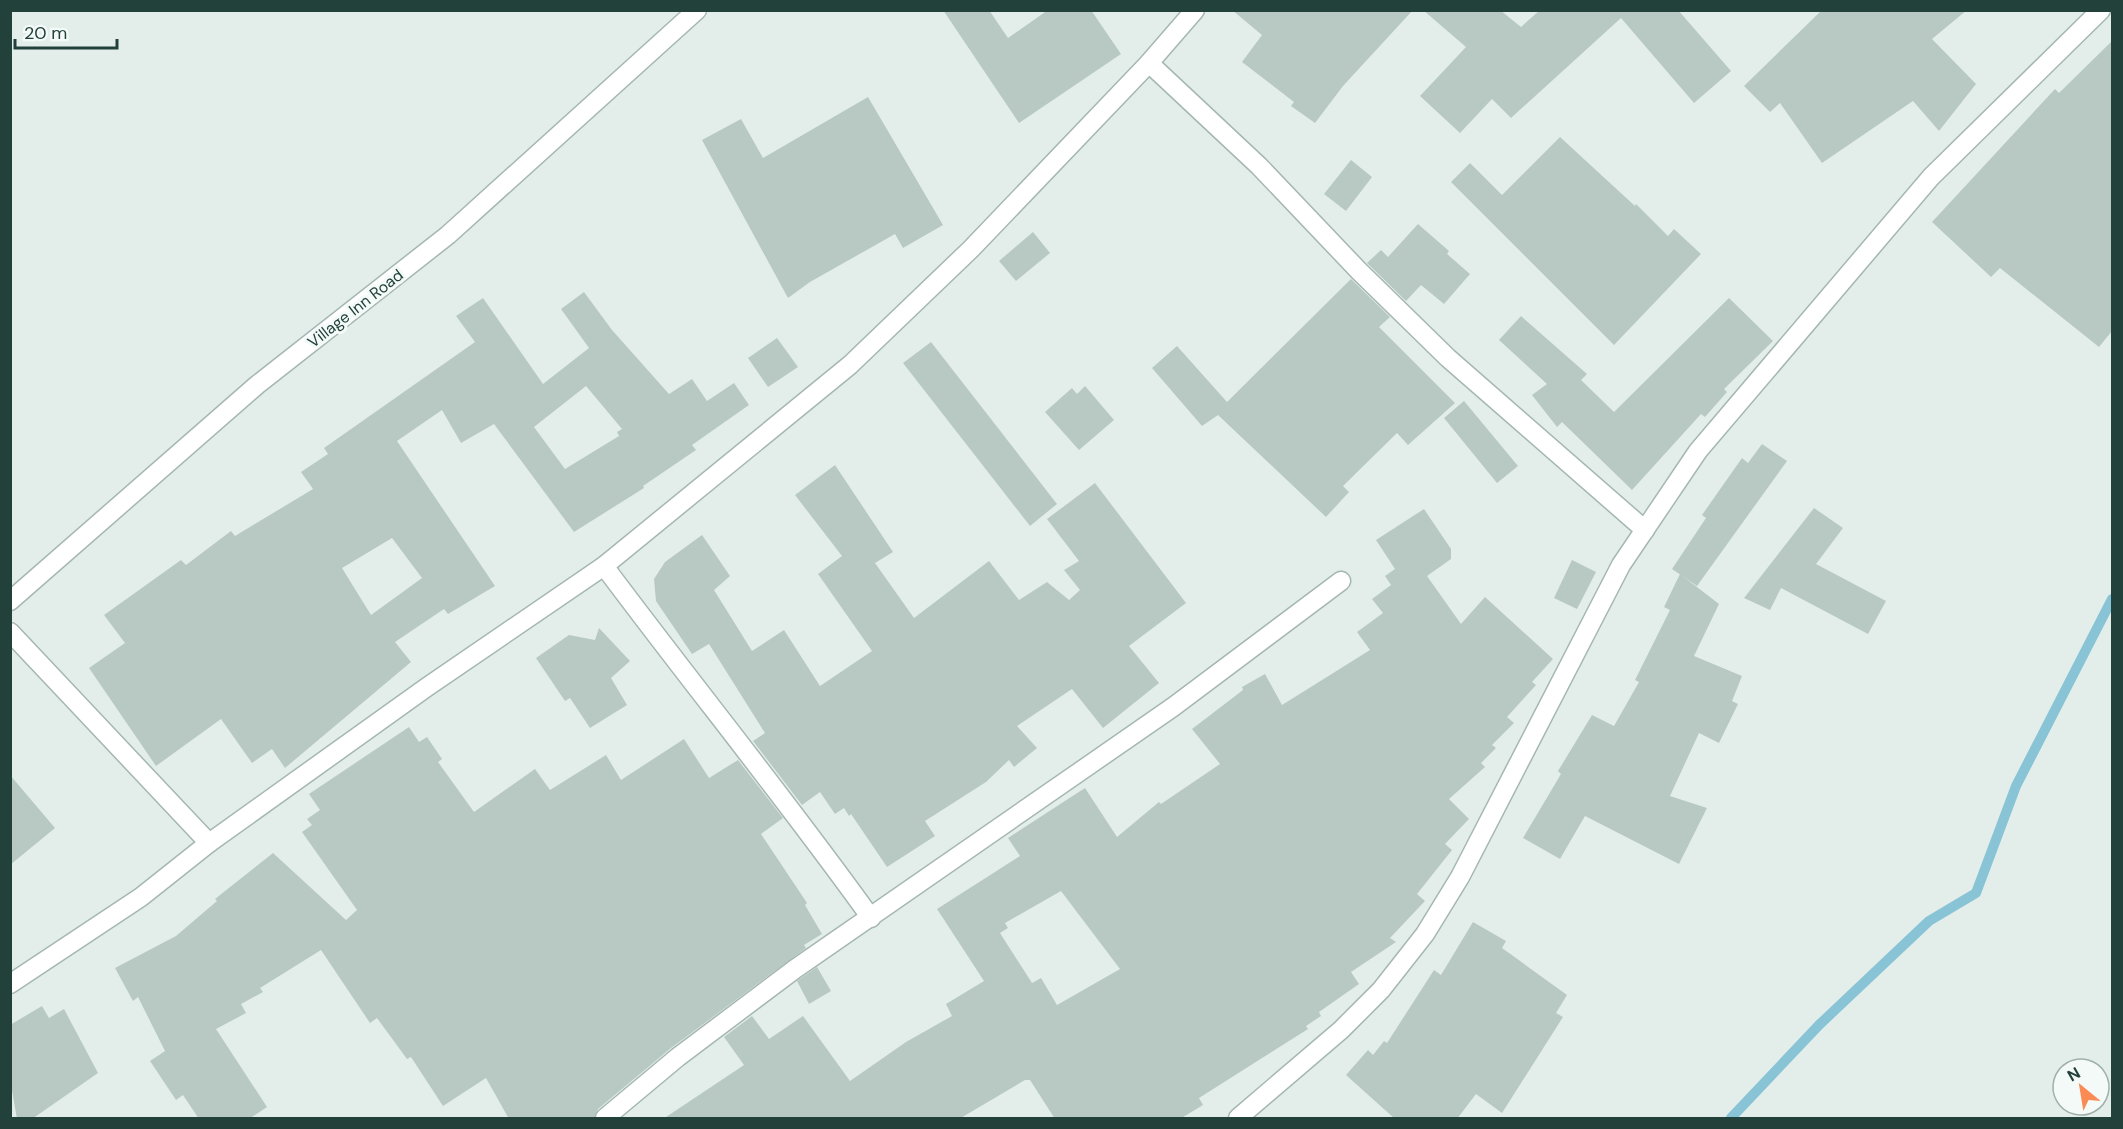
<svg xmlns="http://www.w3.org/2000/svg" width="2123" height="1129" font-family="'DM Sans',sans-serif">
  <rect width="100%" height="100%" fill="#e3eeea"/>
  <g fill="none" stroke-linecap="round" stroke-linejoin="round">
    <polyline stroke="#88c4d6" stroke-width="10" points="1731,1118 1819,1025 1929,921 1976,893 2016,786 2112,599"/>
  </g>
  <g fill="#b8c9c3" fill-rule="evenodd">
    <polygon points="943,10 989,10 1008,38 1048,10 1091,10 1121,54 1019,123"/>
    <polygon points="1232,10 1413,10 1343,86 1315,123 1291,106 1294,102 1242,62 1262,35"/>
    <polygon points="1423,10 1500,10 1521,27 1540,10 1678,10 1731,71 1694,103 1621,18 1511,118 1492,99 1460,133 1420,96 1466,47"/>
    <polygon points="1822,10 1967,10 1932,39 1976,84 1939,131 1913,101 1822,163 1780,103 1770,112 1744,86"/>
    <polygon points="2112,41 2112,331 2099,347 2000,268 1991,277 1932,222 2055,89 2059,93"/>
    <polygon points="868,97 943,225 903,248 895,234 810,282 788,298 702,140 741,119 763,158"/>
    <polygon points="1560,137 1635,206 1636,204 1668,236 1674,229 1701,254 1614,345 1451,182 1470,163 1502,195"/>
    <polygon points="1351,160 1372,177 1346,211 1324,194"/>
    <polygon points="1418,224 1449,251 1447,254 1470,274 1444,304 1421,285 1406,301 1367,263 1381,250 1388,257"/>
    <polygon points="1033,232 1050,253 1016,281 999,261"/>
    <polygon points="1351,279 1390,317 1379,327 1455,403 1408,445 1397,433 1343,486 1349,492 1326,517 1218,415 1202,426 1152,368 1177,346 1227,402"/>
    <path d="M584,292L612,330L669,394L692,379L707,401L734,383L749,405L692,445L696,450L643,486L644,488L574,532L494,424L461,443L442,410L397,441L495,586L448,614L444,609L395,642L411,662L285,768L272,749L252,763L221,719L156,766L89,668L125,643L104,615L181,560L186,565L231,531L235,536L313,489L301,472L328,454L324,448L475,342L456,316L483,298L543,384L589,348L561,309ZM586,386L622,429L617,432L619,436L565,469L534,427ZM392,538L422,578L371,615L342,568Z"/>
    <polygon points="1729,298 1773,341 1724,389 1727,392 1705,417 1701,414 1632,490 1562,422 1557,427 1532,395 1547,384 1499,340 1521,316 1587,374 1581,380 1614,412"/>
    <polygon points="777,338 798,367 768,387 748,358"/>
    <polygon points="931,342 1057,504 1030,526 903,363"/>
    <polygon points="1085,386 1114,420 1079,450 1045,412 1072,388 1077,394"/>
    <polygon points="1464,401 1518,466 1497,483 1444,418"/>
    <polygon points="1762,444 1787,461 1697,586 1672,569 1706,518 1702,515 1742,458 1748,463"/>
    <polygon points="835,465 893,552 875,563 914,618 989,561 1019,600 1047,582 1069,600 1080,590 1064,570 1079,561 1047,519 1095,483 1186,603 1129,646 1159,683 1103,728 1072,689 1017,726 1037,748 1014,767 1009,760 986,782 925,821 935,836 887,867 851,814 849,816 844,808 835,814 820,792 802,805 753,741 765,733 709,644 692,654 656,601 654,579 665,562 702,535 730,576 714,590 752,651 784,630 820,686 872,651 818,574 842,556 795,495"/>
    <polygon points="1814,508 1843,528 1816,564 1886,601 1868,634 1781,588 1770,610 1744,598"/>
    <path d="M1424,509L1451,549V559L1427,576L1461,624L1485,597L1553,659L1532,682L1536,685L1507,717L1514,723L1492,745L1496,748L1481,763L1485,767L1449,799L1469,819L1445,844L1452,850L1417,894L1425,901L1390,938L1396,942L1351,972L1359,984L1319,1012L1321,1016L1306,1026L1308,1029L1199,1098L1203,1105L1180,1119H1055L1030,1080H1025L959,1119H663L744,1065L724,1037L752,1016L769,1039L803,1016L850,1081L906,1042L952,1016L946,1004L984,981L937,909L1020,856L1008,838L1085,788L1117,837L1159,802L1161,804L1220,764L1192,729L1243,690L1242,687L1265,674L1282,705L1370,650L1357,632L1383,613L1372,599L1391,585L1385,576L1395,569L1376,540ZM1061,891L1120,969L1057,1005L1041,978L1032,983L1000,933L1008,928L1005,923Z"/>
    <polygon points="1572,560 1596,572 1577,609 1554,598"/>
    <polygon points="1680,574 1719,604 1694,656 1742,676 1732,701 1738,704 1719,743 1699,733 1670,796 1707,808 1679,864 1585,816 1560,859 1523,838 1561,774 1558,771 1592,715 1614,726 1639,682 1635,680 1670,610 1664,607"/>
    <polygon points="599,628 630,661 611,678 627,705 590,728 570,698 565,701 536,658 569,635 595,640"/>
    <polygon points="409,727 419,742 427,737 442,759 438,762 474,812 535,769 550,790 606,755 621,780 684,739 709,778 738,760 783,818 761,834 807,903 805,905 822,934 804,945 806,948 671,1048 598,1109 594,1119 509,1119 486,1078 443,1106 411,1057 407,1059 377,1018 370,1023 321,950 260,988 263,992 241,1004 246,1013 216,1029 267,1107 249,1119 199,1119 183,1095 176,1100 150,1061 165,1051 138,997 133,1001 115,968 176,936 217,901 215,899 273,853 346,920 357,910 302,832 312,825 307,819 320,810 309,794"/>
    <polygon points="10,775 55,828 10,865"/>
    <polygon points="1473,922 1506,941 1502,948 1567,995 1556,1013 1563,1017 1502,1113 1476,1094 1457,1119 1395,1119 1346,1075 1368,1050 1373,1055 1384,1041 1387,1043 1434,970 1441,975"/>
    <polygon points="817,967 831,991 809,1004 797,981"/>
    <polygon points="42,1006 49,1018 64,1009 98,1073 32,1119 17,1119 10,1079 10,1025"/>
  </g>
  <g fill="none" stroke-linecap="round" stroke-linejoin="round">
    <g stroke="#a5b7b2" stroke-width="21">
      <g id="minor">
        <polyline points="1149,63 1259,166 1359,271 1448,358 1645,530"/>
        <path d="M604,566C692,684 785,798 871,918"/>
        <polyline points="10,601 257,385 448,235 697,10"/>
        <polyline points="10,632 209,843"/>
        <polyline points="10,984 141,897 209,843 427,687 604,566 850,365 971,249 1149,63 1195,10"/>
        <polyline points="605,1118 678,1057 795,969 1173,707 1341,581"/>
        <polyline points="1238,1118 1341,1030 1381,990 1425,934 1460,877 1621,565 1698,451 1931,177 2101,10"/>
      </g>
    </g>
    <use href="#minor" stroke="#fff" stroke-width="18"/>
  </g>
  <g text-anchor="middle" stroke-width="6" stroke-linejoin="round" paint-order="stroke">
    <g font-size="16" fill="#22413b" stroke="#f4faf8">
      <text transform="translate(355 308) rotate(-38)" y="6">Village Inn Road</text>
    </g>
  </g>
  <rect width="2123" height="1129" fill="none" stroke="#22413b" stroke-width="24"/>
  <g transform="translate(2081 1087) rotate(330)"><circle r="28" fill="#f4faf8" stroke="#a0b0ac" stroke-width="1.5"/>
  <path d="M0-4.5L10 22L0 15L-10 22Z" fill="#fa8b55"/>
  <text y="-9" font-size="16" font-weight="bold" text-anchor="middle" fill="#22413b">N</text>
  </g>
  <path d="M15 39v9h102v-9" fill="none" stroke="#22413b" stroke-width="3"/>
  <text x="24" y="39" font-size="18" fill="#22413b" stroke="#f4faf8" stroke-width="4.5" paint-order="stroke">20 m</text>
</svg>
